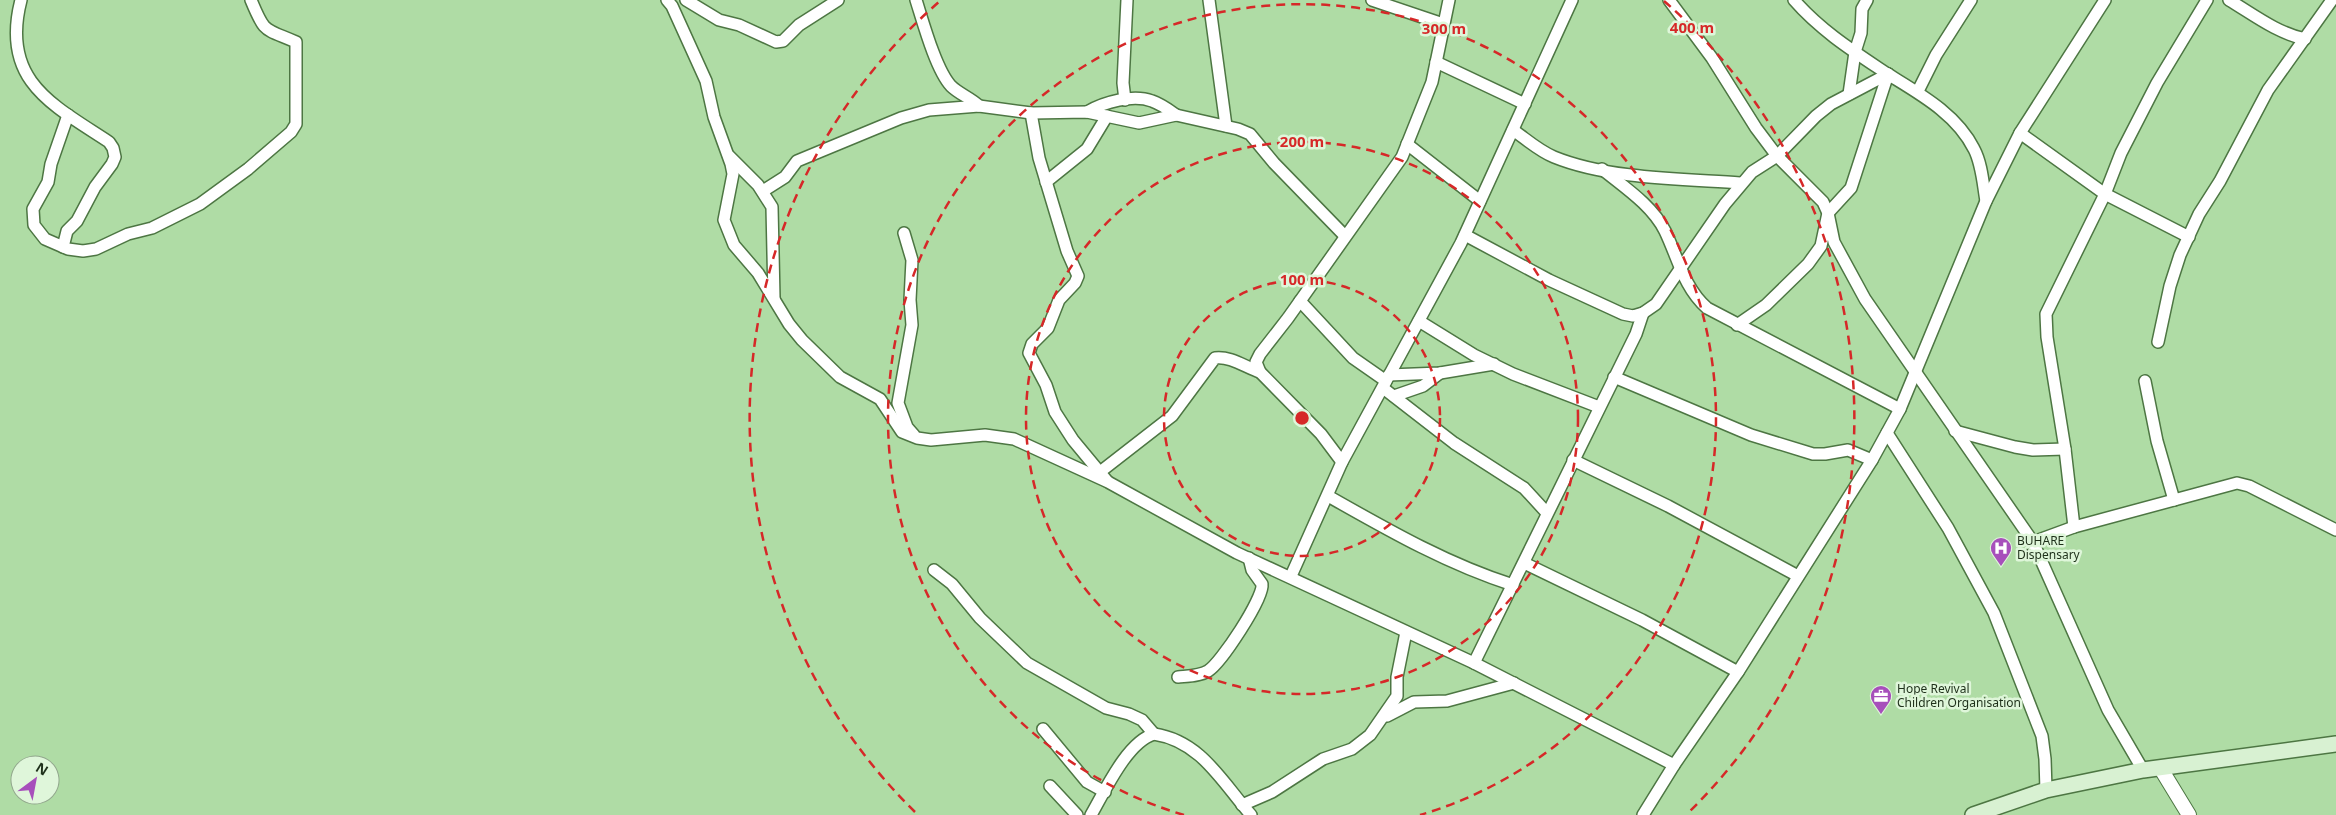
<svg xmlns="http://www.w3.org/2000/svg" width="2336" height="815" font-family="'Noto Sans',sans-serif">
  <rect width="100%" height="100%" fill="#afdca5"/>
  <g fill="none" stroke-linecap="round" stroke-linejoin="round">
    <g stroke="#4d7643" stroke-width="14">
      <g id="minor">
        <path d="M21,0C0,81 53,105 109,142L113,148L115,157L112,164L95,187L77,221L67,231L63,247"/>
        <polyline points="667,0 672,6 706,81 714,117 731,164 733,174 724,220 734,245 758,273 789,324 802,340 840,377 880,399 902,432 917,438 931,440 985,435 1014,439 1108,482 1237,553 1474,663 1674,765"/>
        <polyline points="686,0 719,20 739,25 776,42 783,41 799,25 838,0"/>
        <path d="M916,0C923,22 936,70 951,86C959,94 971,98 979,106"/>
        <polyline points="1209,0 1226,126"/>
        <polyline points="1372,0 1443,24"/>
        <polyline points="1669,0 1712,58 1756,128 1777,156 1823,202 1828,213 1834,242 1865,299 2033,542 2108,710 2143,770"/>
        <path d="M1794,0C1820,30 1853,51 1886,73C1918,93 1956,113 1974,149C1982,164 1983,184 1986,201"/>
        <path d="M2229,0C2254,15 2277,33 2305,39"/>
        <polyline points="1436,62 1525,104"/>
        <polyline points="1918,91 1936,55 1971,0"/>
        <polyline points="1849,94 1855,52 1861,33 1862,9 1867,0"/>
        <polyline points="1125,100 1123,83 1127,0"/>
        <path d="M1087,112C1104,102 1133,94 1152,101C1161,104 1169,110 1176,115"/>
        <polyline points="1031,113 1039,158 1067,251 1078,276 1075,283 1059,300 1048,328 1032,344 1029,353 1046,385 1055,412 1073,440 1107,481"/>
        <path d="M68,115L51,164L48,182L33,209L34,225L45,239L68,249L83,251L96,249L128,234L152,228L200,204L248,169L291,132L296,124V42C264,28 265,34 251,0"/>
        <path d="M1513,130C1526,139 1539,151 1554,157C1608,179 1683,179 1740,183"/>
        <polyline points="2020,133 2105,194 2189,237"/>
        <polyline points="1407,144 1480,201"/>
        <polyline points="729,156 758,185 772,207 774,298"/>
        <path d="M1602,169C1624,187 1652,205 1665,231C1678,258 1684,288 1707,308L1900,409"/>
        <polyline points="1046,182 1087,149 1107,116"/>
        <polyline points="763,191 785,177 797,161 901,118 929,110 979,106 1031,113 1087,112 1139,123 1176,115 1238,129 1250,134 1274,163 1345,236"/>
        <polyline points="904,233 912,260 910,300 912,325 898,403 907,427 914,435"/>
        <polyline points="1465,235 1549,280 1623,314 1633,316 1643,313 1656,304 1725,204 1752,172 1777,156 1816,116 1831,104 1888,74"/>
        <polyline points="1300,301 1353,358 1386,381"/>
        <polyline points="1419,321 1474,355 1513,374 1599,407"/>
        <polyline points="1737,325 1766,305 1808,264 1821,246 1828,213 1851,188 1888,74"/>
        <polyline points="2158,342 2170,286 2180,255 2199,214 2220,181 2268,90 2332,0"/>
        <polyline points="1389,375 1440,373 1494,364"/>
        <polyline points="1614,377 1751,435 1813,454 1825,454 1848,450 1872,460"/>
        <polyline points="2145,381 2157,441 2174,500"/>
        <polyline points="1383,388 1454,443 1524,488 1547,513"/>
        <polyline points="1394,396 1423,386 1440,373"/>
        <polyline points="1955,431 2015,447 2033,450 2065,449"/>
        <polyline points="1887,433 1948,528 1994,613 2042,736 2045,759 2046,790"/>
        <polyline points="1573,460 1668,506 1798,576"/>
        <polyline points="1342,462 1321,434 1260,372 1256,362 1260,354 1288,318 1402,157 1432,82 1449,0"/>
        <path d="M1100,472L1172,416L1215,358C1231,356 1245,367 1260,372"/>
        <path d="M1328,496C1388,530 1447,564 1513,585"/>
        <polyline points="2074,527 2065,449 2047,337 2046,314 2105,194 2121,153 2157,83 2207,0"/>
        <polyline points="2033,542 2074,527 2237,483 2249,486 2336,530"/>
        <polyline points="1524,563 1642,620 1738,672"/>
        <polyline points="934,570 952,584 980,618 1027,663 1106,708 1129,714 1142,720 1154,734"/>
        <polyline points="1291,576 1342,462 1461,243 1572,0"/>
        <polyline points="1474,663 1636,334 1643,313"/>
        <path d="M1178,677C1188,676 1200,676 1208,671C1221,663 1264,598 1262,584L1252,570L1249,558"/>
        <polyline points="1387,716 1414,702 1447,701 1514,683"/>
        <polyline points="1043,729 1087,782 1105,792"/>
        <polyline points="1050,786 1077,815"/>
        <polyline points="1242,805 1272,792 1323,759 1352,749 1370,735 1397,696 1397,677 1406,632"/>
        <path d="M1091,815C1105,791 1127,742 1154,734C1201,741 1222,782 1251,815"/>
        <polyline points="1643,815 1674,765 1738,672 1872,460 1900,409 1986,201 2020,133 2105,0"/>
      </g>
    </g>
    <g stroke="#4d7643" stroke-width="16">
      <polyline id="tertiary" points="2161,769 2189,815"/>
    </g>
    <g stroke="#4d7643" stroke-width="18">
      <polyline id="secondary" points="1973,815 2046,790 2143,770 2336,744"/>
    </g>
    <use href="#minor" stroke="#fff" stroke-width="11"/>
    <use href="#tertiary" stroke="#fff" stroke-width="14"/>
    <use href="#secondary" stroke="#d8f1d2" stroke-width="15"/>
  </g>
  <g fill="none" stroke="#d62828" stroke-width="2.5" stroke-dasharray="9 6">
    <circle cx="1302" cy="418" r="138"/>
    <circle cx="1302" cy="418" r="276"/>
    <path d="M1184 815A414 414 0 1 1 1420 815"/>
    <path d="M915 812A552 552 0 0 1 940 1M1664 1A552 552 0 0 1 1689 812"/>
  </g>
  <defs>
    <g id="hospital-pin" transform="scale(1.125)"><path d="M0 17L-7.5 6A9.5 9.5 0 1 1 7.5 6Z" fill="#a74fbb" stroke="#dff6da"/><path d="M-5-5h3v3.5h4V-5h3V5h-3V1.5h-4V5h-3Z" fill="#fff"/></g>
    <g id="office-pin" transform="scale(1.125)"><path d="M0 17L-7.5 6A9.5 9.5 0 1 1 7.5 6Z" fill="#a74fbb" stroke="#dff6da"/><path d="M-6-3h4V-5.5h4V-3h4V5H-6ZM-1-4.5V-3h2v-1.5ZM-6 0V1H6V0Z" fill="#fff"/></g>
  </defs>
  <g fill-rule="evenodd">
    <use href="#hospital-pin" x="2001" y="548"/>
    <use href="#office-pin" x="1881" y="696"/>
  </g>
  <g text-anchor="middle" stroke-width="5" stroke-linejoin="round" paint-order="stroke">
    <g font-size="12" fill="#1e301a" stroke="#dff6da" text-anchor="start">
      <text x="2017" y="545">BUHARE<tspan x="2017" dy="14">Dispensary</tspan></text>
      <text x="1897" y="693">Hope Revival<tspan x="1897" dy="14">Children Organisation</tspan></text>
    </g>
  </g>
  <circle cx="1302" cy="418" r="8" fill="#d62828" stroke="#dff6da" stroke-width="2.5"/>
  <g font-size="15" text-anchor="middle" font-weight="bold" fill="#d62828" stroke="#dff6da" stroke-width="5" stroke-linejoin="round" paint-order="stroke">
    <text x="1692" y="33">400 m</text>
    <text x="1444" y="34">300 m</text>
    <text x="1302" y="147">200 m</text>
    <text x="1302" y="285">100 m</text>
  </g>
  <g transform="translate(35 780) rotate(32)"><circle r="24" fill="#dff6da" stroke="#92a78d"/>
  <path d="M0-4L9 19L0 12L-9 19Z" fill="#a74fbb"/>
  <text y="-8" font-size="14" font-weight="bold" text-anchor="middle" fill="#1e301a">N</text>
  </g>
</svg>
